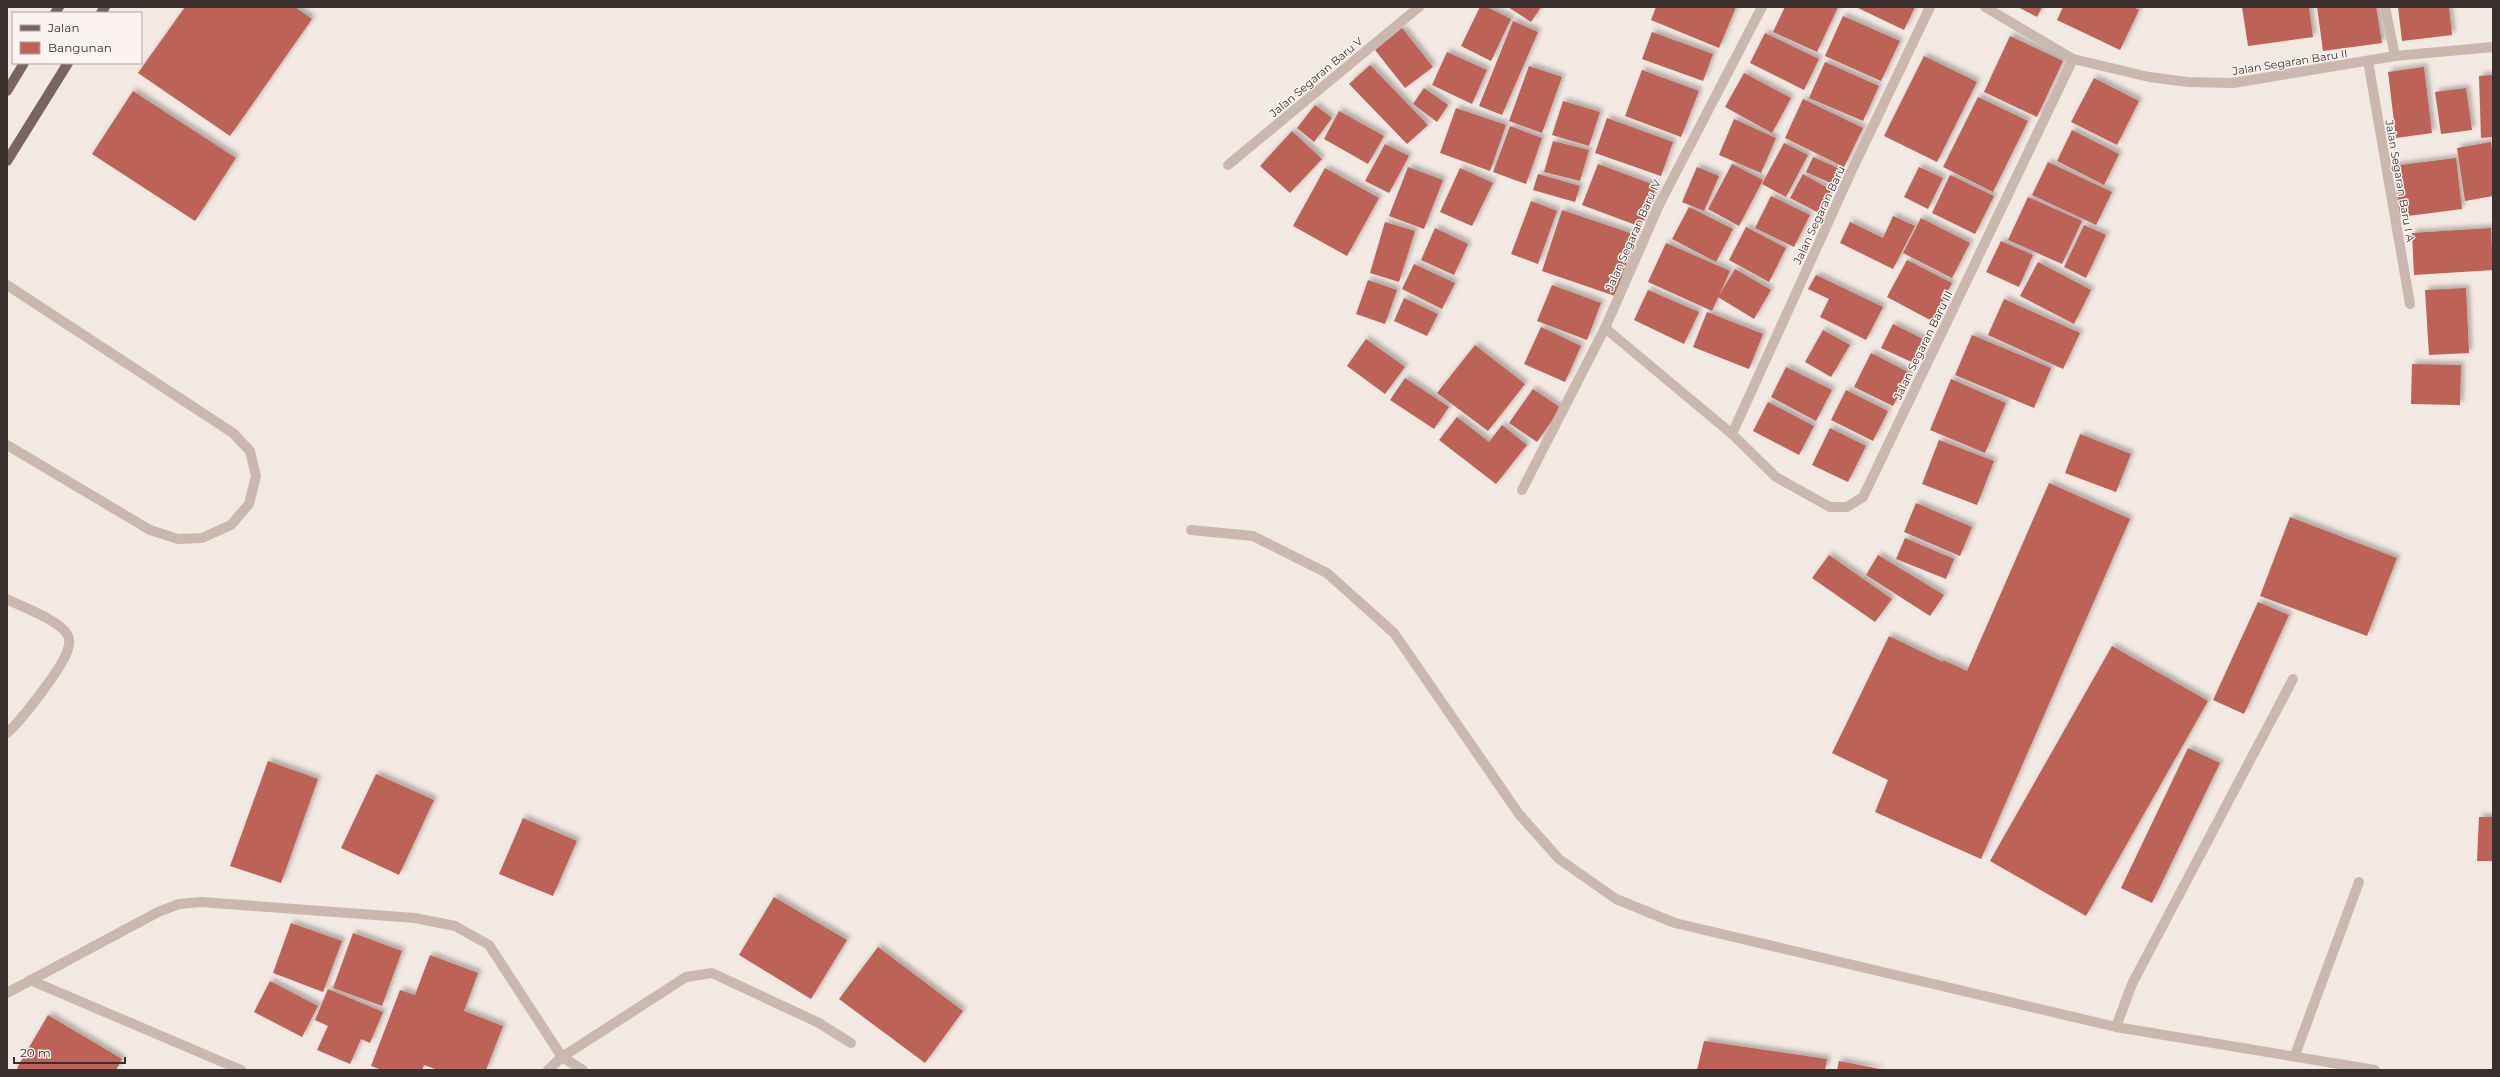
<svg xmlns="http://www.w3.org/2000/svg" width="2500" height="1077" font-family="Montserrat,sans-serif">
  <defs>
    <filter id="shadow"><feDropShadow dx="3.5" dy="-3.5" stdDeviation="2" flood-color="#0004"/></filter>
  </defs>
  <rect width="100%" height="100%" fill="#f2e9e3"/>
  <g fill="#bc6257" filter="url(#shadow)">
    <polygon points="185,7 295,7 312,19 230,136 138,73"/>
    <polygon points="1480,7 1487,7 1511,19 1491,61 1461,46"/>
    <polygon points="1508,7 1541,7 1531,22"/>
    <polygon points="1656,7 1736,7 1719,48 1651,20"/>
    <polygon points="1785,7 1838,7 1817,52 1773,32"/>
    <polygon points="1856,7 1915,7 1904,30"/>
    <polygon points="2018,7 2042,7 2037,17"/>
    <polygon points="2063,7 2133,7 2139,10 2120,50 2057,20"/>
    <polygon points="2242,7 2309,7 2313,37 2248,46"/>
    <polygon points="2317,7 2376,7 2382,43 2323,51"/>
    <polygon points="2398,7 2449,7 2452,35 2402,41"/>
    <polygon points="1843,16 1900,41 1881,81 1825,56"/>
    <polygon points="1513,21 1538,32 1502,115 1479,106"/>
    <polygon points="1402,28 1433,67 1405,88 1375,50"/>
    <polygon points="1652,32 1713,54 1703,81 1642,59"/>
    <polygon points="1765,33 1819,59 1804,90 1750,63"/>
    <polygon points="2010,36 2063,61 2037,117 1984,92"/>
    <polygon points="1447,52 1487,70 1472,104 1432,85"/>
    <polygon points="1924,56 1977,82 1937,162 1884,136"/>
    <polygon points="1825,62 1879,86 1863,121 1809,98"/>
    <polygon points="1370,65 1428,125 1407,144 1349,84"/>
    <polygon points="1529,66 1562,77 1542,133 1509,121"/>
    <polygon points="2424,67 2432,133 2396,138 2388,72"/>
    <polygon points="1642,70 1699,91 1681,137 1625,116"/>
    <polygon points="1744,73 1791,98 1772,133 1725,107"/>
    <polygon points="2493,75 2493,137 2481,138 2479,76"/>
    <polygon points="2094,78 2139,101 2117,145 2071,122"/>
    <polygon points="1424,88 1448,105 1437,122 1413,104"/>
    <polygon points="2466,88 2472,130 2441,134 2435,92"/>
    <polygon points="133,91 236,158 195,221 92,154"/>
    <polygon points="1978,97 2028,121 1993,192 1943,167"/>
    <polygon points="1803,99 1863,128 1844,167 1785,138"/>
    <polygon points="1563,101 1600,112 1589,146 1552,135"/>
    <polygon points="1315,105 1332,118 1314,142 1297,128"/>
    <polygon points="1456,108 1506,125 1490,171 1440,153"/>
    <polygon points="1339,111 1384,136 1368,164 1324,139"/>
    <polygon points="1607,118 1673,142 1661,176 1595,153"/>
    <polygon points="1734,119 1776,138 1761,173 1719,155"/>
    <polygon points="1510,126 1542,138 1526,184 1493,172"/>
    <polygon points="2072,130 2119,154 2104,185 2057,161"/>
    <polygon points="1292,131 1322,159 1290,193 1260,166"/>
    <polygon points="1553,141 1589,150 1580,181 1544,172"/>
    <polygon points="2491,142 2493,157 2493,196 2465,201 2457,148"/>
    <polygon points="1784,143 1808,155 1786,197 1762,184"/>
    <polygon points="1385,144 1409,156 1389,193 1365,181"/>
    <polygon points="1813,157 1840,169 1833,184 1806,172"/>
    <polygon points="2456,158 2462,209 2400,217 2393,166"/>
    <polygon points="2048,162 2112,192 2096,225 2032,195"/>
    <polygon points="1598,164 1657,186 1641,227 1582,205"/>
    <polygon points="1732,164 1763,180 1739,226 1708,209"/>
    <polygon points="1408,167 1443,180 1424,229 1389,216"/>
    <polygon points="1697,167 1719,176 1704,211 1682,202"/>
    <polygon points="1919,167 1943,178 1928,209 1904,197"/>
    <polygon points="1325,168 1379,198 1347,256 1293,226"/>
    <polygon points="1460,168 1493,183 1472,226 1440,212"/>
    <polygon points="1538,174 1580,186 1575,202 1533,190"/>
    <polygon points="1803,174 1831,190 1819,213 1790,198"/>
    <polygon points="1950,175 1994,196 1975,234 1932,213"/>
    <polygon points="1771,196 1810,215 1794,247 1755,228"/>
    <polygon points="2028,197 2082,221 2062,264 2008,240"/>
    <polygon points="1531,201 1557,211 1538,264 1511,254"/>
    <polygon points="1689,207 1733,229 1716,262 1672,239"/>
    <polygon points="1562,210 1636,235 1615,296 1542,271"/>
    <polygon points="1893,216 1915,226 1893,269 1840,243 1850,222 1883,238"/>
    <polygon points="1921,218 1970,243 1952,278 1903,253"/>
    <polygon points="1385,222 1415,231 1399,282 1370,273"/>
    <polygon points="2084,225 2106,235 2086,278 2064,267"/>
    <polygon points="1746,227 1786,248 1769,282 1729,260"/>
    <polygon points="1435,228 1468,244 1454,275 1421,260"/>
    <polygon points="2491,228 2493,270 2414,275 2412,233"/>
    <polygon points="2001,241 2033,255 2019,287 1986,272"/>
    <polygon points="1666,243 1730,271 1712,311 1648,282"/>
    <polygon points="1907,260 1952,283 1932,321 1887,297"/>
    <polygon points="2038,262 2091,290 2074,324 2020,296"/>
    <polygon points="1414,264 1455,283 1442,309 1402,289"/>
    <polygon points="1735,269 1771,290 1754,319 1718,297"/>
    <polygon points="1816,275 1883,307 1866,340 1820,317 1829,299 1808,289"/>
    <polygon points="1368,280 1397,290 1385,324 1356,314"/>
    <polygon points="1552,285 1601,303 1587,340 1537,321"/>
    <polygon points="2466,288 2469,353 2429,355 2425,290"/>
    <polygon points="1648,290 1699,312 1684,344 1634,320"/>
    <polygon points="1404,298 1438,314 1427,336 1394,321"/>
    <polygon points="2004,299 2080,333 2063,369 1988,335"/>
    <polygon points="1707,312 1763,334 1749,369 1693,347"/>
    <polygon points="1893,324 1927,341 1916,364 1881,348"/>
    <polygon points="1541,327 1581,346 1565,382 1524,364"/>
    <polygon points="1823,330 1850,345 1831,377 1805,362"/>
    <polygon points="1972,335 2051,368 2034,408 1955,375"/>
    <polygon points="1366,339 1405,367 1385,394 1347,366"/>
    <polygon points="1475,345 1525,384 1488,431 1437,393"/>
    <polygon points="1871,353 1910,373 1893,406 1854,387"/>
    <polygon points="2412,364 2461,365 2460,405 2411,404"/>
    <polygon points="1786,367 1832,390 1816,421 1771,397"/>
    <polygon points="1405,378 1449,407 1434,429 1390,400"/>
    <polygon points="1951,379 2006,403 1985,453 1930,430"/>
    <polygon points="1533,389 1561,408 1537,442 1509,423"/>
    <polygon points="1846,390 1888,411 1873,441 1831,420"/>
    <polygon points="1768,402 1814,426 1799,455 1753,431"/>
    <polygon points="1457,417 1489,442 1502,425 1527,445 1496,484 1439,440"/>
    <polygon points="1830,428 1866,446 1848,482 1812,465"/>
    <polygon points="2080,434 2131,454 2116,492 2065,473"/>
    <polygon points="1939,440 1994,461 1977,505 1922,484"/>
    <polygon points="2049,483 2130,519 1981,859 1875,812 1888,780 1832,753 1889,636 1943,662 1943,660 1967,671"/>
    <polygon points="1916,503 1972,527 1960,556 1904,532"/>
    <polygon points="2290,517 2397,558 2367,636 2260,596"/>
    <polygon points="1905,538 1954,559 1946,579 1896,559"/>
    <polygon points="1829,555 1892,599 1875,622 1812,578"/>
    <polygon points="1878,555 1944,595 1930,616 1866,575"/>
    <polygon points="2258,602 2289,615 2244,714 2213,700"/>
    <polygon points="2112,646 2208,701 2086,916 1990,861"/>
    <polygon points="2188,748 2220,763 2152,903 2121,888"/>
    <polygon points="268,761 318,779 281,883 230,866"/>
    <polygon points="376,774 434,800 399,875 341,848"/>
    <polygon points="2479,817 2493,817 2493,861 2477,861"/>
    <polygon points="523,818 577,841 553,896 499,874"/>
    <polygon points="774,897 847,940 811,999 739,955"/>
    <polygon points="291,923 342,941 323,992 273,973"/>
    <polygon points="353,933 402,951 382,1006 333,988"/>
    <polygon points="878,947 963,1011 925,1063 839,999"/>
    <polygon points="430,955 478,973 464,1011 503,1026 486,1070 438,1070 424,1065 422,1070 382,1070 371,1066 400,990 415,995"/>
    <polygon points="270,981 318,1006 302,1037 254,1012"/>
    <polygon points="328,989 383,1012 370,1043 361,1039 350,1064 317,1050 328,1026 315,1020"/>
    <polygon points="48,1015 122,1059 116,1070 20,1070 17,1068"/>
    <polygon points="1704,1041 1827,1059 1825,1070 1697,1070"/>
    <polygon points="1839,1061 1880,1069 1880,1070 1837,1070"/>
  </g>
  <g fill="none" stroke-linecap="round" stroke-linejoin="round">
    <g stroke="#cab8af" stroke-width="10">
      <polyline points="1762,7 1660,203 1605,328 1732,434 1776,477 1830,507 1847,507 1863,497 2073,59"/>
      <polyline points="1985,7 2073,59 2149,77 2188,82 2233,83 2395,56 2493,47"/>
      <polyline points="2385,7 2395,56"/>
      <polyline points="2368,61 2410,304"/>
      <polyline points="1228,165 1419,7"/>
      <polyline points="7,285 233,433 250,451 256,476 249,504 231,525 202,538 178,539 150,530 7,445"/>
      <polyline points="1732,434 1852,170 1930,7"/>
      <polyline points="1522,490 1605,328"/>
      <polyline points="1191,530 1253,536 1327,573 1394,633 1519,814 1559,859 1616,899 1675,923 2116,1027 2375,1070"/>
      <path d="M7,599C22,607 59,620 67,634C71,640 69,646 67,652C61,669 21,721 7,733"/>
      <polyline points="30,980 241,1070"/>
      <polyline points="7,993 158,912 179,904 201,902 415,918 455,926 489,945 562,1057 686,977 712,973 819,1023 851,1043"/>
      <polyline points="2116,1027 2132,984 2293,679"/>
      <polyline points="2295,1055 2359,882"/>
      <polyline points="548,1070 562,1057 583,1070"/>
    </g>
    <g stroke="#7a645f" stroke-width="10">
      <polyline points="55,13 59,7"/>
      <polyline points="101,13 105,7"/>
      <polyline points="7,91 24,63"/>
      <polyline points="7,161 68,63"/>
    </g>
  </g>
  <g text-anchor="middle" stroke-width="3" stroke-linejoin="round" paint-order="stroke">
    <g font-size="11" fill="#392f2c" stroke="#faf3ef">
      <text transform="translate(2290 62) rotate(-9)" y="4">Jalan Segaran Baru II</text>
      <text transform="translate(1316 77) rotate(-40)" y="4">Jalan Segaran Baru V</text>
      <text transform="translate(2400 181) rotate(80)" y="4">Jalan Segaran Baru I A</text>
      <text transform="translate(1819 215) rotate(-65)" y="4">Jalan Segaran Baru</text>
      <text transform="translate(1633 235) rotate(-66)" y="4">Jalan Segaran Baru IV</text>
      <text transform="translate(1923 345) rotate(-64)" y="4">Jalan Segaran Baru III</text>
    </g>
  </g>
  <rect width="2500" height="1077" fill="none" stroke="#392f2c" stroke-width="16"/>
  <rect x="12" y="12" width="130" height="52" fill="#faf3ef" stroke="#ada5a1"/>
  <rect x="20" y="25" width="20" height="6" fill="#7a645f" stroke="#ada5a1"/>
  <text x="48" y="32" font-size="12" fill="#392f2c">Jalan</text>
  <rect x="20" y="42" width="20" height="12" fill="#bc6257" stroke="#ada5a1"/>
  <text x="48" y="52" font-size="12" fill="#392f2c">Bangunan</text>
  <path d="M14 1057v6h111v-6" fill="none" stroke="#392f2c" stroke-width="2"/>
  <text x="20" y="1057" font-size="12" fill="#392f2c" stroke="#faf3ef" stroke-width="3" paint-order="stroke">20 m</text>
</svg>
